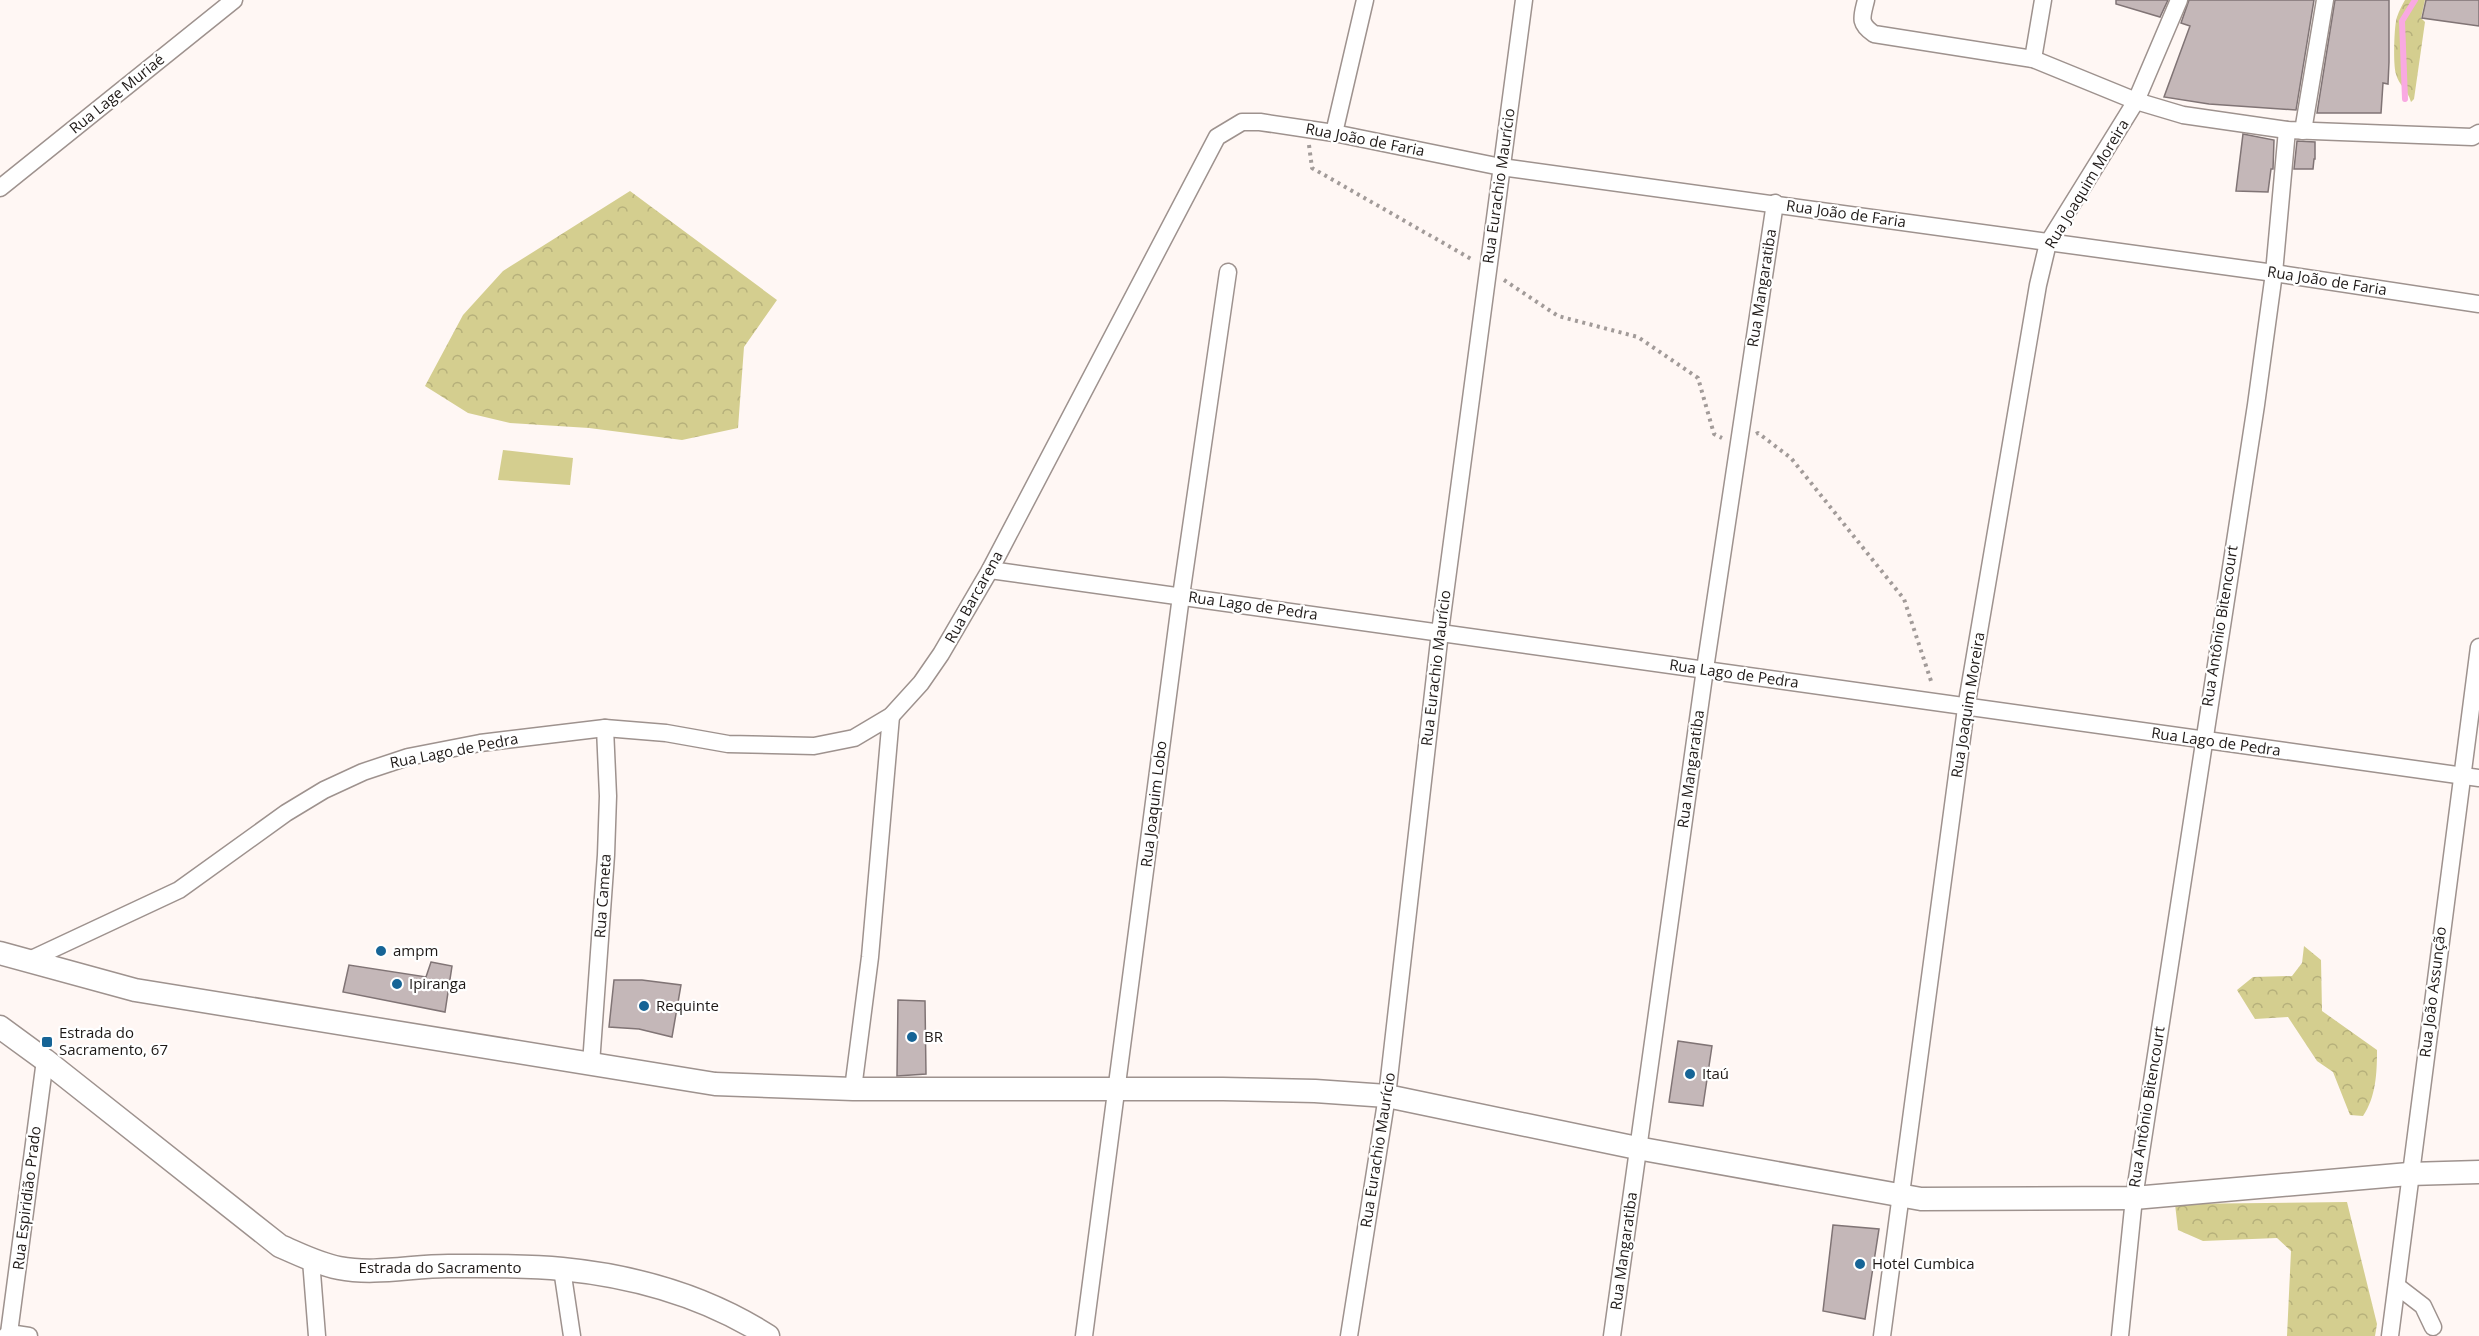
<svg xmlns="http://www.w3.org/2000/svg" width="2479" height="1336" font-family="'Open Sans',sans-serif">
  <defs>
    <pattern id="forest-crowns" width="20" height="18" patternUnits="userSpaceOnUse" patternTransform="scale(1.5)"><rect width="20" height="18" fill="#d4ce8f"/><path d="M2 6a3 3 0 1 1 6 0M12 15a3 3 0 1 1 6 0" fill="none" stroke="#b6b07b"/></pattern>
  </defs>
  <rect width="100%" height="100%" fill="#fff7f4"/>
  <polygon fill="#d4ce8f" points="503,450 573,458 570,485 498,480"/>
  <g fill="url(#forest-crowns)">
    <path d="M2405,0H2425L2421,18L2425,22L2414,99L2411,102C2407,88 2399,86 2396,74C2393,65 2394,25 2397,17C2399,11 2402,5 2405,0Z"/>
    <polygon points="630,191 777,300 744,347 738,428 682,440 589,428 510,423 468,413 425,386 463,315 503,271"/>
    <path d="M2304,946L2321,960L2322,1011L2377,1050C2377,1073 2376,1097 2363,1116L2350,1115L2333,1072L2317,1061L2288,1017L2255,1019L2237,990L2253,977L2292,976L2302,963Z"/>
    <polygon points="2347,1202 2377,1324 2375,1336 2287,1336 2291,1251 2277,1238 2203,1241 2178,1230 2175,1204"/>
  </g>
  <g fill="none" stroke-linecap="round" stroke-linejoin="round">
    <polyline stroke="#f9a9e2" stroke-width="6" points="2405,99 2402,21 2415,0"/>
  </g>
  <g fill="#c4b7b8" stroke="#807475" stroke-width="1.5">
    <polygon points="2116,0 2168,0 2160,17 2116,4"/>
    <polygon points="2189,0 2314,0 2296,110 2209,104 2164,97 2190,26 2181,23"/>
    <polygon points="2335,0 2389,0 2389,62 2388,84 2383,83 2381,113 2317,113"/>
    <polygon points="2426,0 2479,0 2479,26 2422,18"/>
    <polygon points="2243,134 2274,140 2273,169 2271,169 2268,192 2236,191"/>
    <polygon points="2297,141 2315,142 2315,159 2314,159 2313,169 2294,169"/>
    <polygon points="431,962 452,966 445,1012 343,992 349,965 426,977"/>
    <polygon points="614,980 642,980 681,985 672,1037 639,1029 609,1027"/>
    <polygon points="898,1000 925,1001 926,1074 897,1076"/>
    <polygon points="1678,1041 1712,1046 1703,1106 1669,1102"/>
    <polygon points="1833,1225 1879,1229 1865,1319 1823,1311"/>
  </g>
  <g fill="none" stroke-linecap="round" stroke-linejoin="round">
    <g stroke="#9e928e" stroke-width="19">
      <g id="street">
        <path d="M1866,0C1862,17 1858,23 1874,34L2033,59L2136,101L2183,115L2287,130L2472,137L2479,133"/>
        <polyline points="2033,59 2043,0"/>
        <polyline points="2303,131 2325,0"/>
        <polyline points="1334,133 1365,0"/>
        <polyline points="0,188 234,0"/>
        <polyline points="990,570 2479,778"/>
        <polyline points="25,962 179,890 286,813 324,790 363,772 408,757 480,743 605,728 666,733 728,744 814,746 854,738 891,716 921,683 941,654 990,570 1217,137 1242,122 1260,122 1334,133 1501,167 2274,273 2479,304"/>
        <polyline points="591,1064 606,855 608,796 605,728"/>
        <polyline points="853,1089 870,957 891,716"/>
        <polyline points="311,1260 317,1336"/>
        <polyline points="562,1269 572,1336"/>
        <polyline points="2397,1286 2423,1306 2433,1327"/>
        <polyline points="9,1333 29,1336"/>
        <polyline points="6,1336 9,1333 45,1060"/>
        <polyline points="1084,1336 1181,596 1228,272"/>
        <polyline points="1349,1336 1387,1096 1440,632 1524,0"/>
        <polyline points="1612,1336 1705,669 1775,203"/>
        <polyline points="1882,1336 1966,708 2038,285 2048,243 2136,101 2179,0"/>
        <polyline points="2120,1336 2134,1198 2256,405 2274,273 2287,130"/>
        <polyline points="2390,1336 2479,647"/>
      </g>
    </g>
    <g stroke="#9e928e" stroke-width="25">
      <g id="secondary">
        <polyline points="0,953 135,990 715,1084 853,1089 1223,1089 1315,1091 1387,1096 1637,1148 1921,1199 2134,1198 2409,1174 2479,1172"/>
        <path d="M0,1027L45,1060L280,1246C299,1254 318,1264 339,1268C375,1275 412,1266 448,1266C486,1266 525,1265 562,1269C634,1276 707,1297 768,1336"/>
      </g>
    </g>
    <g stroke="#a29b99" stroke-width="4" stroke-dasharray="3 4.5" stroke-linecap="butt">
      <polyline points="1309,145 1312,168 1473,260"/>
      <polyline points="1504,280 1558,316 1638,337 1698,378 1714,434 1722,438"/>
      <polyline points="1756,434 1758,433 1791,458 1904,599 1932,684"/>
    </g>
    <use href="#street" stroke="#fff" stroke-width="16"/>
    <use href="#secondary" stroke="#fff" stroke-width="22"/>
  </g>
  <g fill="#166496" stroke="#fff" stroke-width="2">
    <circle cx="381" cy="951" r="6"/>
    <circle cx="397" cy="984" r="6"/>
    <circle cx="644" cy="1006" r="6"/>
    <circle cx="912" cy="1037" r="6"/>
    <rect x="41" y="1036" width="12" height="12" rx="3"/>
    <circle cx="1690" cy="1074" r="6"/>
    <circle cx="1860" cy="1264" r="6"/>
  </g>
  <g text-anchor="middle" stroke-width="4.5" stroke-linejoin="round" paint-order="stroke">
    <g font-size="15" fill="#1e1917" stroke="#fff">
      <text transform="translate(117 94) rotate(-39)" y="5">Rua Lage Muriaé</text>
      <text transform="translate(1365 140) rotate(11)" y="5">Rua João de Faria</text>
      <text transform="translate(2087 184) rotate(-59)" y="5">Rua Joaquim Moreira</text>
      <text transform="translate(1499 186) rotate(-82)" y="5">Rua Eurachio Maurício</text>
      <text transform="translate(1846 214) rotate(8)" y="5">Rua João de Faria</text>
      <text transform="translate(2327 281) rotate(9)" y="5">Rua João de Faria</text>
      <text transform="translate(1762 288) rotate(-81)" y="5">Rua Mangaratiba</text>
      <text transform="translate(974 597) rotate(-61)" y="5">Rua Barcarena</text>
      <text transform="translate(1253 606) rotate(8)" y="5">Rua Lago de Pedra</text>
      <text transform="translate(2220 626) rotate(-81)" y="5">Rua Antônio Bitencourt</text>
      <text transform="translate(1436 668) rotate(-83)" y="5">Rua Eurachio Maurício</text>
      <text transform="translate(1734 674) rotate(8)" y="5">Rua Lago de Pedra</text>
      <text transform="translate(1968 705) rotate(-81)" y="5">Rua Joaquim Moreira</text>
      <text transform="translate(2216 742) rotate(8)" y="5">Rua Lago de Pedra</text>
      <text transform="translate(454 751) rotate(-11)" y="5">Rua Lago de Pedra</text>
      <text transform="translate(1691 769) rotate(-82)" y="5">Rua Mangaratiba</text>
      <text transform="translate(1154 804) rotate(-83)" y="5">Rua Joaquim Lobo</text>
      <text transform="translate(603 896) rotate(-86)" y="5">Rua Cameta</text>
      <text transform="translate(2433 992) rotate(-83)" y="5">Rua João Assunção</text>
      <text transform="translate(2147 1107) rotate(-81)" y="5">Rua Antônio Bitencourt</text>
      <text transform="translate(1378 1150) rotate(-81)" y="5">Rua Eurachio Maurício</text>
      <text transform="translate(27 1198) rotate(-83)" y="5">Rua Espiridião Prado</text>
      <text transform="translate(1624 1251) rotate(-82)" y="5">Rua Mangaratiba</text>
      <text x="440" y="1273">Estrada do Sacramento</text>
    </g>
    <g font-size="15" fill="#1e1917" stroke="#fff" text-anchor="start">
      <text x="393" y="956">ampm</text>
      <text x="409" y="989">Ipiranga</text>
      <text x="656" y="1011">Requinte</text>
      <text x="59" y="1038">Estrada do<tspan x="59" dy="17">Sacramento, 67</tspan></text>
      <text x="924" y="1042">BR</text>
      <text x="1702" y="1079">Itaú</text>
      <text x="1872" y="1269">Hotel Cumbica</text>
    </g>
  </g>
</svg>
